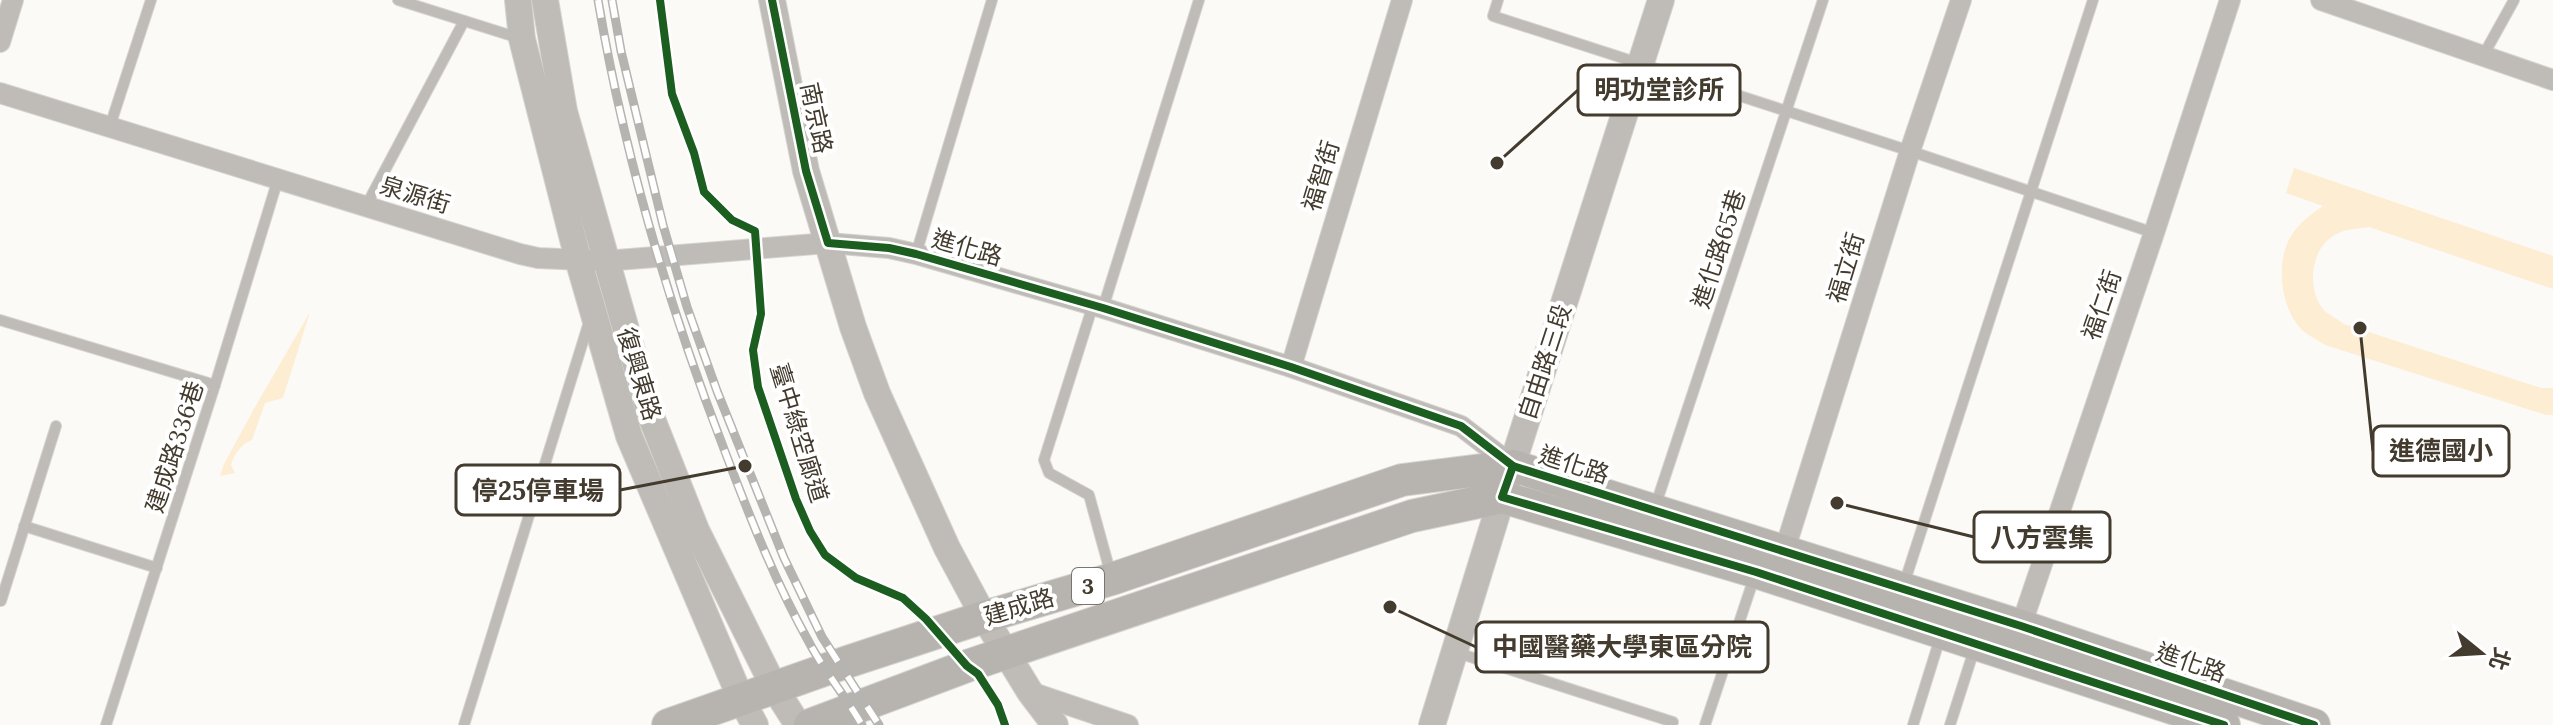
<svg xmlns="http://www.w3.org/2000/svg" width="2553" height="725" font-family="Lora,'Noto Sans TC',serif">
  <rect width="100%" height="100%" fill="#fcfaf7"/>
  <g fill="#fdedd3">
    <path d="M2294,168L2553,256V289L2369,227C2357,229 2343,229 2333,236C2310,251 2307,289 2323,309C2328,315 2338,319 2344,324L2541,388H2553V415H2546L2325,345C2318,340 2309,336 2303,331C2280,309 2275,262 2291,236C2300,222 2310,215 2323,206L2286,193Z"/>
    <path d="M310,312L283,398L265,403L252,440C241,444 234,454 231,465L235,473L220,476L224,464L255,407Z"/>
  </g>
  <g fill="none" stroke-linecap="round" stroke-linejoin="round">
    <g stroke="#d6d4d0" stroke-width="12">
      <g id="service">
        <polyline points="398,0 522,39"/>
        <polyline points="1498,0 1493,16 1910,151 2154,233"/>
        <polyline points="2483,56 2514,0"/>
        <polyline points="110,126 151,0"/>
        <polyline points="366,206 464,21"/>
        <polyline points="916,254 992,0"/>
        <polyline points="1093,305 1044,460 1049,473 1089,495 1111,575"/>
        <polyline points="1103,308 1199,0"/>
        <polyline points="0,320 215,385"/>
        <polyline points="1655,507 1823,0"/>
        <polyline points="24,526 157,568"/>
        <polyline points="1904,584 2093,0"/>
        <polyline points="1,601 56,426"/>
        <polyline points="1455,652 1673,722"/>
        <polyline points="106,725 215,385 278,179"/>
        <polyline points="464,725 589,322"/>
        <polyline points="1705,725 1755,575"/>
        <polyline points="1913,725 1941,635"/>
        <polyline points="1950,725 1975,647"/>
      </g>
    </g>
    <g stroke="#d6d4d0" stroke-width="22">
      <g id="minor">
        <polyline points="2321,0 2553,80"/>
        <polyline points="0,42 13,0"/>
        <polyline points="0,93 520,254 538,258 605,261 828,243 889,248 916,254 1103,308 1291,367 1461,426 1513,466"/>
        <polyline points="1291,367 1402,0"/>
        <polyline points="1784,552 1910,151 1961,0"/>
        <polyline points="2021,626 2154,233 2230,0"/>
        <polyline points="1030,692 1128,725"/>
      </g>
    </g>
    <g stroke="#d6d4d0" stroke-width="28">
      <g id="tertiary">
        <polyline points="518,0 522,39 578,259 629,436 741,699 755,725"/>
        <polyline points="545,0 564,111 650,414 696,530 774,687 798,725"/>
        <polyline points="772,0 806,171 853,327 877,393 947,548 984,617 1030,692 1055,725"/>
        <polyline points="1432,725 1502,497 1661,0"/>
      </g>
    </g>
    <g stroke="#d6d4d0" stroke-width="34">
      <g id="primary">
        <polyline points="668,725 847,662 984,617 1112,579 1402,480 1513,466 2021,626 2314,725"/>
        <polyline points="810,725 967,666 1412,516 1502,497 1756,572 2224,725"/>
      </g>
    </g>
    <use href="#service" stroke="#bfbcb7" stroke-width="10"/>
    <use href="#minor" stroke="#bfbcb7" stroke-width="20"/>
    <use href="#tertiary" stroke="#bfbcb7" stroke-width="26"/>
    <use href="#primary" stroke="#b7b4af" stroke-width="32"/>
    <g stroke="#b6b4b0" stroke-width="9">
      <g id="rail">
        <path d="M598,0C624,154 668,304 724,449C749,515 775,582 810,644C825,672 846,697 862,725"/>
        <polyline points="612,0 621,51 663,225 687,307 717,391 784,558 822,637 879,725"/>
      </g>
    </g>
    <use href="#rail" stroke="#fff" stroke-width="6" stroke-dasharray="18" stroke-linecap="butt"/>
    <g stroke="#fff" stroke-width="13">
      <g id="cycleway">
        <polyline points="660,0 672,94 694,153 704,192 732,220 755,231 761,314 753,350 758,387 796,499 810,531 825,555 856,578 903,598 926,619 967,666 978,674 998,705 1005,725"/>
        <polyline points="772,0 806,171 828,243 889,248 916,254 1103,308 1291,367 1461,426 1513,466 2021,626 2314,725"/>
        <polyline points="1513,466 1502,497 1756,572 2224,725"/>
      </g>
    </g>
    <use href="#cycleway" stroke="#1b5e20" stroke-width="8"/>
  </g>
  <g text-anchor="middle" stroke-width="8" stroke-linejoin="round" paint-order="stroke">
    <rect fill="#fff" stroke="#7b766d" stroke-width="2" x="1072" y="568" width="32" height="36" rx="6"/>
    <g font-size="22" font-weight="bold" fill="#433b2e">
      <text x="1088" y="594">3</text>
    </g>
    <g font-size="24" fill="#433b2e" stroke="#fff">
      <text transform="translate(816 118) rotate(78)" y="8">南京路</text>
      <text transform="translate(1321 176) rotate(-73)" y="8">福智街</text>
      <text transform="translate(415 195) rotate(17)" y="8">泉源街</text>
      <text transform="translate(967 248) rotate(16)" y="8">進化路</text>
      <text transform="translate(1719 249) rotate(-72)" y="8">進化路65巷</text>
      <text transform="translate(1846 268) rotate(-73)" y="8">福立街</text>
      <text transform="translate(2102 305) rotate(-71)" y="8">福仁街</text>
      <text transform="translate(1545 362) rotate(-72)" y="8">自由路三段</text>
      <text transform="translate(639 374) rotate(73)" y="8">復興東路</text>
      <text transform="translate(799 433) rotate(73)" y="8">臺中綠空廊道</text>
      <text transform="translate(175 447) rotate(-72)" y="8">建成路336巷</text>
      <text transform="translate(1574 465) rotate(18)" y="8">進化路</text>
      <text transform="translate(1019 607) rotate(-17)" y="8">建成路</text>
      <text transform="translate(2191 663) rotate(19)" y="8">進化路</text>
    </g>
  </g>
  <path fill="none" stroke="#433b2e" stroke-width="3" d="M1497 163L1578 90M2360 328L2373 451M745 466L620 490M1837 503L1974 537M1390 607L1476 647"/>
  <g fill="#433b2e" stroke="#fff" stroke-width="3">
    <circle cx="1497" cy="163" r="8"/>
    <circle cx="2360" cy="328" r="8"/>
    <circle cx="745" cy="466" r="8"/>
    <circle cx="1837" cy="503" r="8"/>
    <circle cx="1390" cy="607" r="8"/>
  </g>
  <g fill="#fff" stroke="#433b2e" stroke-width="3">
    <rect x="1578" y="65" width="162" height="50" rx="8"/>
    <rect x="2373" y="426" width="136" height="50" rx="8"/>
    <rect x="456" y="465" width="164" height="50" rx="8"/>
    <rect x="1974" y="512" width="136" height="50" rx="8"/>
    <rect x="1476" y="622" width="292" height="50" rx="8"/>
  </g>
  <g font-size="26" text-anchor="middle" font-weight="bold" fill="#433b2e">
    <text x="1659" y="99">明功堂診所</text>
    <text x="2441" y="460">進德國小</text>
    <text x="538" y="500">停25停車場</text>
    <text x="2042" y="547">八方雲集</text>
    <text x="1622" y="656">中國醫藥大學東區分院</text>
  </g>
  <g transform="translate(2481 653) rotate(108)" stroke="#ffffff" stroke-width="6" paint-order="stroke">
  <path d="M0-6L14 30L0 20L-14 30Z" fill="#433b2e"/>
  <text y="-12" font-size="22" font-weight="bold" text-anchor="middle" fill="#433b2e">北</text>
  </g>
</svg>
